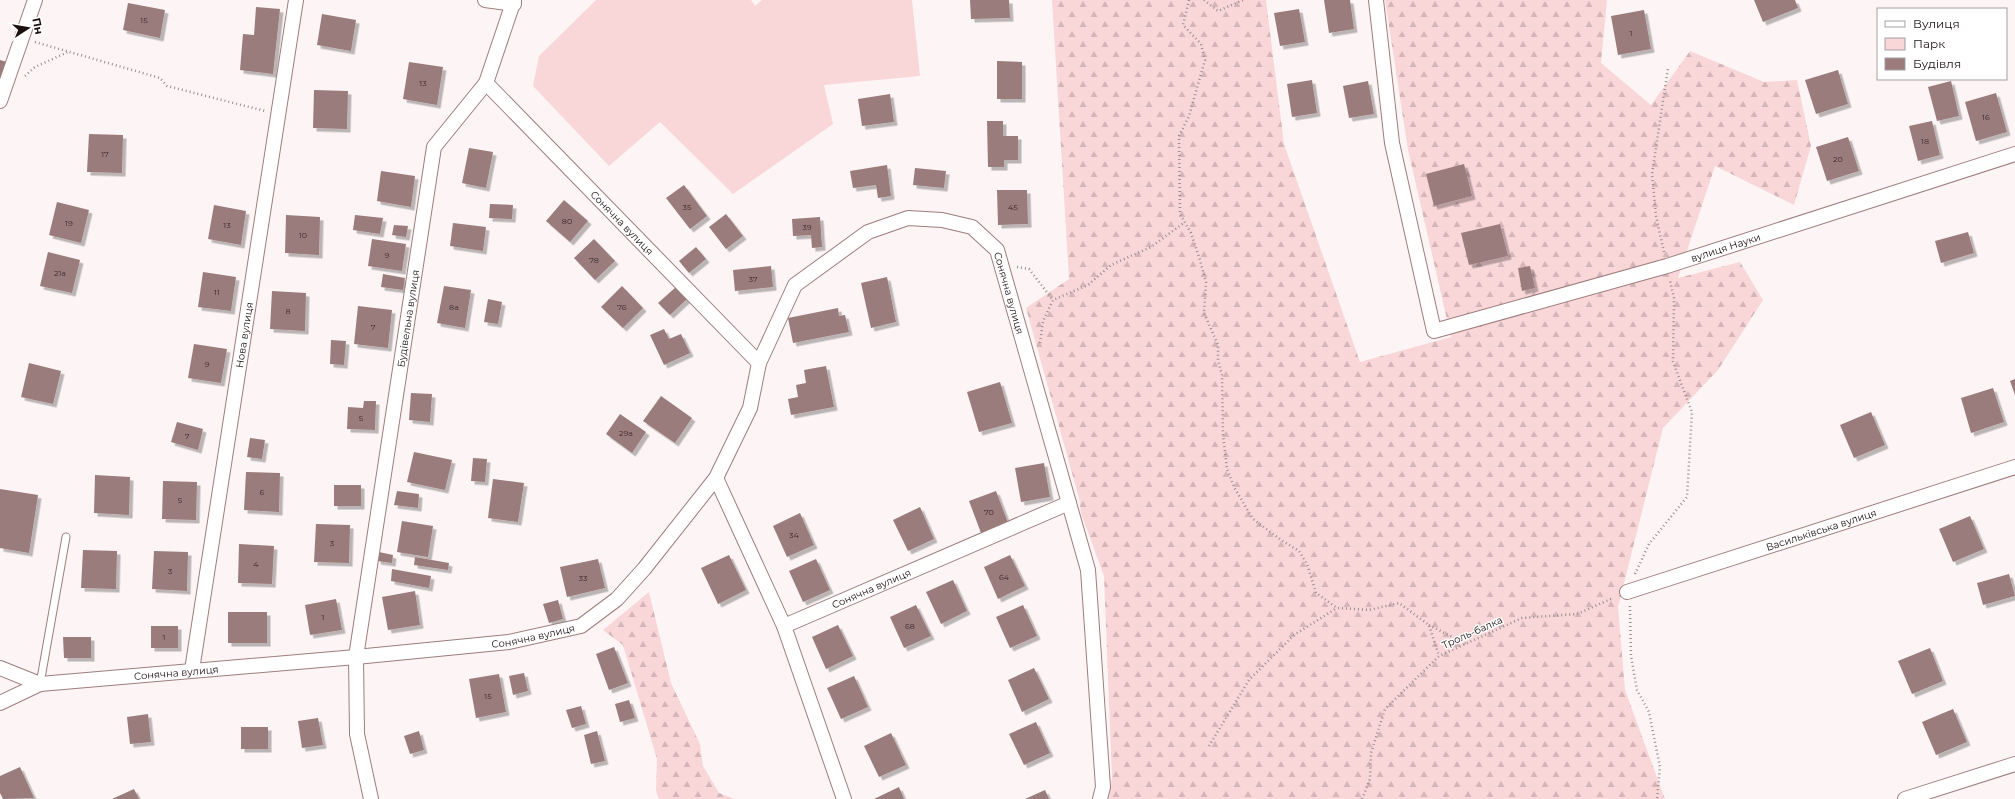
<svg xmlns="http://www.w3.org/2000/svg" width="2015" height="799" font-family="Montserrat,sans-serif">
  <defs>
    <pattern id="forest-firs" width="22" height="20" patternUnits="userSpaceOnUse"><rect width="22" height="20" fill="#f9d6d7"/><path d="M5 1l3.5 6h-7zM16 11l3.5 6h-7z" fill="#d5b6b8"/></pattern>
    <filter id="shadow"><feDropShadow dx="3.5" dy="3.5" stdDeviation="0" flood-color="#0004"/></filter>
  </defs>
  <rect width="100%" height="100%" fill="#fdf5f5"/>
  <g fill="url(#forest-firs)">
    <polygon points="1052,0 1266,0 1284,144 1360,362 1451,337 1408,150 1385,0 1607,0 1601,63 1651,105 1690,51 1764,82 1797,80 1811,146 1794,205 1715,166 1678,278 1740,262 1763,300 1718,370 1663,428 1618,607 1625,690 1665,799 1109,799 1112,778 1104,576 1081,513 1079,498 1026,308 1069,279"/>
    <polygon points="649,592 671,683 700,744 703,766 719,793 735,799 659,799 656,791 657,759 623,645 603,630"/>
  </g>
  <polygon fill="#f9d6d7" points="596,0 751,0 755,6 762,0 912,0 920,76 824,85 833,124 733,194 660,122 609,166 533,86 539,56"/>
  <g fill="#9b7b7c" filter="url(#shadow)">
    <polygon points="970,0 1009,0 1010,18 971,19"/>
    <polygon points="1324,0 1350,0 1354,29 1329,33"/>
    <polygon points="1754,0 1795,0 1798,8 1763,22"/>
    <polygon points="128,3 165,10 160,38 123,30"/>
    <polygon points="256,7 280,9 273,74 240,70 243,34 254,35"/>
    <polygon points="1299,9 1305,42 1280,46 1274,13"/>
    <polygon points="1644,10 1651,49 1618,55 1611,16"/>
    <polygon points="322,14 356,20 351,51 317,45"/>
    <polygon points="0,60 7,62 0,80"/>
    <polygon points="997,61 1022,62 1022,99 997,99"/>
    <polygon points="409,62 443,67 437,105 403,99"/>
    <polygon points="1838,70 1848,104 1816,114 1805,80"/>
    <polygon points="1312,80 1317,113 1292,117 1287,84"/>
    <polygon points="1368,81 1374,114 1349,118 1343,86"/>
    <polygon points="1951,81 1959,116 1937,121 1928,87"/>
    <polygon points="314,90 348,91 347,129 313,128"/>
    <polygon points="1996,93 2007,132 1976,141 1965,102"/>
    <polygon points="890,94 894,122 862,126 858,99"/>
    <polygon points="987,121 1003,121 1003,136 1018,136 1018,160 1004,160 1004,167 988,167"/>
    <polygon points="1932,121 1940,155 1918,161 1909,126"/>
    <polygon points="89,134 123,135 122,173 87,172"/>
    <polygon points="1848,137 1859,171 1827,181 1816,147"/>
    <polygon points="469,148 493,152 486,188 462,183"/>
    <polygon points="1464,164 1472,196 1434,206 1426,174"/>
    <polygon points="887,165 891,196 878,198 876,185 853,188 850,171"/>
    <polygon points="915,168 946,171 944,188 913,185"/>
    <polygon points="381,171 415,176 411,207 377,201"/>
    <polygon points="684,185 707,216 690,229 666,198"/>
    <polygon points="997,190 1027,190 1028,224 998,225"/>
    <polygon points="564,200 588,221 570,242 546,221"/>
    <polygon points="57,202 89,210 81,243 49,235"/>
    <polygon points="490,204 513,205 512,219 489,218"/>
    <polygon points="214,205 246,211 241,245 208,239"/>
    <polygon points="726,214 743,236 726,249 709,227"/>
    <polygon points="286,215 320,217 319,255 285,253"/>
    <polygon points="355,215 383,218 380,234 353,230"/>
    <polygon points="820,217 822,247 812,248 811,235 793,236 792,219"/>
    <polygon points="453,223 486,227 483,251 450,246"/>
    <polygon points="1500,224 1508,256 1469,265 1461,233"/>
    <polygon points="394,225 408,226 406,237 392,235"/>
    <polygon points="1968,232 1974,253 1941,263 1935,241"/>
    <polygon points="372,239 406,244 402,271 368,266"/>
    <polygon points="594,239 615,261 595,280 574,258"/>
    <polygon points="696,247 706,259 689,273 679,261"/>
    <polygon points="48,252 80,260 72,293 40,286"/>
    <polygon points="771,266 773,287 735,291 733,270"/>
    <polygon points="1530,266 1535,288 1522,291 1518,268"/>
    <polygon points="203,272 236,277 231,311 198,307"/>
    <polygon points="383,274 405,278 403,290 381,287"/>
    <polygon points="887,277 896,322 871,328 861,283"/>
    <polygon points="444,286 471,290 465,328 437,323"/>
    <polygon points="622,286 643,308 623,328 601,307"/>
    <polygon points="676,287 687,299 670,315 658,303"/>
    <polygon points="272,291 306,293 305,331 270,329"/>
    <polygon points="488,299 502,302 498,324 484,322"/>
    <polygon points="358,306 392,310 388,348 354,344"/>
    <polygon points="838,308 839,316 845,315 849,332 793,343 788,318"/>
    <polygon points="664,329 669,339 681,334 690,353 664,365 650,335"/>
    <polygon points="331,340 346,341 344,365 330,364"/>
    <polygon points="194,344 227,349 221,383 188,378"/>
    <polygon points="29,363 61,371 53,404 21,397"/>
    <polygon points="826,366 834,407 791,415 788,399 798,397 796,385 806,383 804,370"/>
    <polygon points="2015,379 2015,395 2010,381"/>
    <polygon points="1000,382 1012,423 979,432 967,392"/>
    <polygon points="1993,388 2004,422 1971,433 1961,398"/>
    <polygon points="411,393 432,394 430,422 409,420"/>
    <polygon points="661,396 692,418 675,443 643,421"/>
    <polygon points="364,401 376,401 375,430 347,429 348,407 363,408"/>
    <polygon points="1871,412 1885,445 1854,458 1840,425"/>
    <polygon points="620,414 646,432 632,453 606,434"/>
    <polygon points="177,422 203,429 198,450 171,442"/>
    <polygon points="250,438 265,440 262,459 247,457"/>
    <polygon points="414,452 452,460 445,490 407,482"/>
    <polygon points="473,458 487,459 485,482 471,481"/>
    <polygon points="1044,463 1050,497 1021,502 1015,468"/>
    <polygon points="246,472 280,473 279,512 244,510"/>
    <polygon points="95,475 130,477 129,515 94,513"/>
    <polygon points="493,479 524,483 518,522 488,518"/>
    <polygon points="163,481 197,482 196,520 162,519"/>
    <rect x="334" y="485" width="27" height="21"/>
    <polygon points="0,489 38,495 29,553 0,548"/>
    <polygon points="397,491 419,494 418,508 394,505"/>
    <polygon points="996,491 1008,523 981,533 969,501"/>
    <polygon points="920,507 934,539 908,551 893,520"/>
    <polygon points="800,513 814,545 787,557 773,526"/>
    <polygon points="1970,516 1984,549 1953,562 1939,529"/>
    <polygon points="402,521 433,526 428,557 397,552"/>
    <polygon points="316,524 350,525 349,563 314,562"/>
    <polygon points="239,544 274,546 272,584 238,583"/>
    <polygon points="83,550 117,551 116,589 81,588"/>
    <polygon points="154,551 188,552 187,591 152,589"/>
    <polygon points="379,552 393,555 392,563 377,561"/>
    <polygon points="729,555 746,590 718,604 701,568"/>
    <polygon points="1010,555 1025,586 998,599 984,567"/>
    <polygon points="415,557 449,563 448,570 414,565"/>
    <polygon points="598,559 605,588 567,597 560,567"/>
    <polygon points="816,559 830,590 803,602 789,571"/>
    <polygon points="392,569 431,576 429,588 391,581"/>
    <polygon points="2009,574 2015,596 1983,605 1977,583"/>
    <polygon points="953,580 967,611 941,624 926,592"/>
    <polygon points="415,591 420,625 388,630 382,597"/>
    <polygon points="336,599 342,630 310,635 305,605"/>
    <polygon points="558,600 563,619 549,623 543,604"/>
    <polygon points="916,605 931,636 904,648 890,617"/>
    <polygon points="1023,605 1037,636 1010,648 996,617"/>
    <rect x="228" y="612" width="39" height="31"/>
    <polygon points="838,625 853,656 826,669 812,637"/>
    <rect x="151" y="626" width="27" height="22"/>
    <polygon points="63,637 91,637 91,658 64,658"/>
    <polygon points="614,647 628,683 609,690 596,654"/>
    <polygon points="1930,648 1943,681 1912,694 1898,661"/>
    <polygon points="1034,668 1049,699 1022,712 1008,680"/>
    <polygon points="524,673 528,691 513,695 509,676"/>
    <polygon points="499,674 506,712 476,718 469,679"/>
    <polygon points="854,676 868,707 841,719 827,688"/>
    <polygon points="629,700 635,718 620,722 615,704"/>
    <polygon points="581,706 586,724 572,728 566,710"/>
    <polygon points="1953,709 1967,742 1936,755 1922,722"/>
    <polygon points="148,714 151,742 130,744 127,717"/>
    <polygon points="318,718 323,745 302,748 298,721"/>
    <polygon points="1036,722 1050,753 1024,765 1009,734"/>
    <rect x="241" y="727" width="27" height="22"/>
    <polygon points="419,731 424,750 410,754 404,736"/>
    <polygon points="597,731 605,761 591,764 584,735"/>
    <polygon points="891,733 906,765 879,777 864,746"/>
    <polygon points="20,767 34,798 3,799 0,793 0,776"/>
    <polygon points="899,787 904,799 874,799"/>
    <polygon points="134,789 139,799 112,799"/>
    <polygon points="1045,790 1049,799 1025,799"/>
  </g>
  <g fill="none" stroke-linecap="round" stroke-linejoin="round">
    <g stroke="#9e7d7e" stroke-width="9">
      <polyline id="lane" points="40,684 66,537"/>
    </g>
    <g stroke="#9e7d7e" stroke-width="16">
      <g id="street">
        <polyline points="485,0 514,4"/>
        <path id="s1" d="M1376,0L1392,143L1434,331L1667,266L2015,154"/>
        <path id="s2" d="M486,83L759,363"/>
        <polyline points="0,101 35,0"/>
        <polyline points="716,478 784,626 844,799"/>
        <path id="s3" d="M1627,592L2015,467"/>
        <path id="s4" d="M784,626L1069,503"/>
        <polyline points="0,668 40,684"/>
        <path id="s5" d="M192,670L296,0"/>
        <path id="s6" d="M0,703L40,684L356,657L509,642L581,626L617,599L644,569L716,478L750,408L759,363L795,285L868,232L908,218L942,220L972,227L997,250L1088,570L1103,787L1100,799"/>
        <path id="s7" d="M371,799L357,734L356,657L434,147L486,83L514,0"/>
        <polyline points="1905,799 2015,764"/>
      </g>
    </g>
    <g stroke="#988e8e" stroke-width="2.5" stroke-dasharray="1 3" stroke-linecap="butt">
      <polyline points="1189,0 1183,25 1201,44 1205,60 1189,116 1179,136 1180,214 1191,233 1199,257 1206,282 1204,313 1218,345 1218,360 1222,375 1223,435 1227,469 1235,489 1253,519 1281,540 1299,551 1307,564 1316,593 1337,608 1369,610 1399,603 1429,625 1439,656"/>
      <polyline points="1204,0 1218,11 1243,0"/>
      <polyline points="35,42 160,78 167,86 265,111"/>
      <polyline points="25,76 35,67 68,52"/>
      <polyline points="1664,252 1656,216 1652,174 1668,68"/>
      <polyline points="1017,267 1029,269 1053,300"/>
      <polyline points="1040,343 1043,321 1053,300 1088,285 1111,265 1151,247 1185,222"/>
      <polyline points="1635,574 1649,544 1687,497 1692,412 1673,362 1674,298 1670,281"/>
      <polyline points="1630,606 1631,656 1637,690 1649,712 1660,767 1657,799"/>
      <polyline points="1429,625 1466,644"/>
      <polyline points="1209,746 1249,680 1294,635 1337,608"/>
      <polyline points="1362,799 1370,779 1371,753 1385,709 1439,656 1522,618 1577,614 1613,598"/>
    </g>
    <use href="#lane" stroke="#fff" stroke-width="7"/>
    <use href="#street" stroke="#fff" stroke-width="14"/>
  </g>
  <g text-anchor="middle" stroke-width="3" stroke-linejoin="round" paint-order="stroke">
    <g font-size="8" fill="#3b2a2b">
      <text x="144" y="23">15</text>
      <text x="1631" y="36">1</text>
      <text x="423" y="86">13</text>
      <text x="1986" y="120">16</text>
      <text x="1925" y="144">18</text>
      <text x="105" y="157">17</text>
      <text x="1838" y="162">20</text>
      <text x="687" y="210">35</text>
      <text x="1013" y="210">45</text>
      <text x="567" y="224">80</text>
      <text x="69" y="226">19</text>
      <text x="227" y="228">13</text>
      <text x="807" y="230">39</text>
      <text x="303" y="238">10</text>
      <text x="387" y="258">9</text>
      <text x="594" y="263">78</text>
      <text x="60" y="276">21а</text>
      <text x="753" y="282">37</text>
      <text x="217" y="295">11</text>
      <text x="454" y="310">8а</text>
      <text x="622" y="310">76</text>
      <text x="288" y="314">8</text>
      <text x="373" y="330">7</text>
      <text x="207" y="367">9</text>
      <text x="361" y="421">5</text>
      <text x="626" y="436">29а</text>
      <text x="187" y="439">7</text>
      <text x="262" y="495">6</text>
      <text x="180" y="503">5</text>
      <text x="989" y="515">70</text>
      <text x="794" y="538">34</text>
      <text x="332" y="546">3</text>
      <text x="256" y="567">4</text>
      <text x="170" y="574">3</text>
      <text x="1004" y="580">64</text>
      <text x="583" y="581">33</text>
      <text x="323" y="620">1</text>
      <text x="910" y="629">68</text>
      <text x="164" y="640">1</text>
      <text x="488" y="699">15</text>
    </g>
    <g font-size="10" fill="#1b0f10" stroke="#fff">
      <text dy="4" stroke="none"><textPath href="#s2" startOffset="195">Сонячна вулиця</textPath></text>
      <text dy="4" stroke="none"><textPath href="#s1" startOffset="640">вулиця Науки</textPath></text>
      <text dy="4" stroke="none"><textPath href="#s6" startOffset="1276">Сонячна вулиця</textPath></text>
      <text dy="4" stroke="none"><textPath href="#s7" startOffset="486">Будівельна вулиця</textPath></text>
      <text dy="4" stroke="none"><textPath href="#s5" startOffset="339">Нова вулиця</textPath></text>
      <text dy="4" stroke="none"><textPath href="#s3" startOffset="204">Васильківська вулиця</textPath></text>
      <text dy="4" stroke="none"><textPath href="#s4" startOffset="95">Сонячна вулиця</textPath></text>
      <text transform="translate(1472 632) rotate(-24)" y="4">Троль-балка</text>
      <text dy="4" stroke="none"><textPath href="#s6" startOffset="540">Сонячна вулиця</textPath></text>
      <text dy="4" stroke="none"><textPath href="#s6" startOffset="181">Сонячна вулиця</textPath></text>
    </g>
  </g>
  <rect x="1877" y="8" width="130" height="72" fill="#ffffff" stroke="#a49f9f"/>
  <rect x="1885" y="21" width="20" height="6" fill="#ffffff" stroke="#a49f9f"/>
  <text x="1913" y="28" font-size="12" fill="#1b0f10">Вулиця</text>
  <rect x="1885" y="38" width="20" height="12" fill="#f9d6d7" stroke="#a49f9f"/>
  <text x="1913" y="48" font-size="12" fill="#1b0f10">Парк</text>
  <rect x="1885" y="58" width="20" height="12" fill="#9b7b7c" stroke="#a49f9f"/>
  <text x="1913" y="68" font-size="12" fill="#1b0f10">Будівля</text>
  <g transform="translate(28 28) rotate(78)" stroke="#ffffff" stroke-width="3" paint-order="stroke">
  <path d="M0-3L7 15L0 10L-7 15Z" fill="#1b0f10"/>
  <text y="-6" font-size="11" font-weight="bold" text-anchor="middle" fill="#1b0f10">Пн</text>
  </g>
</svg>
